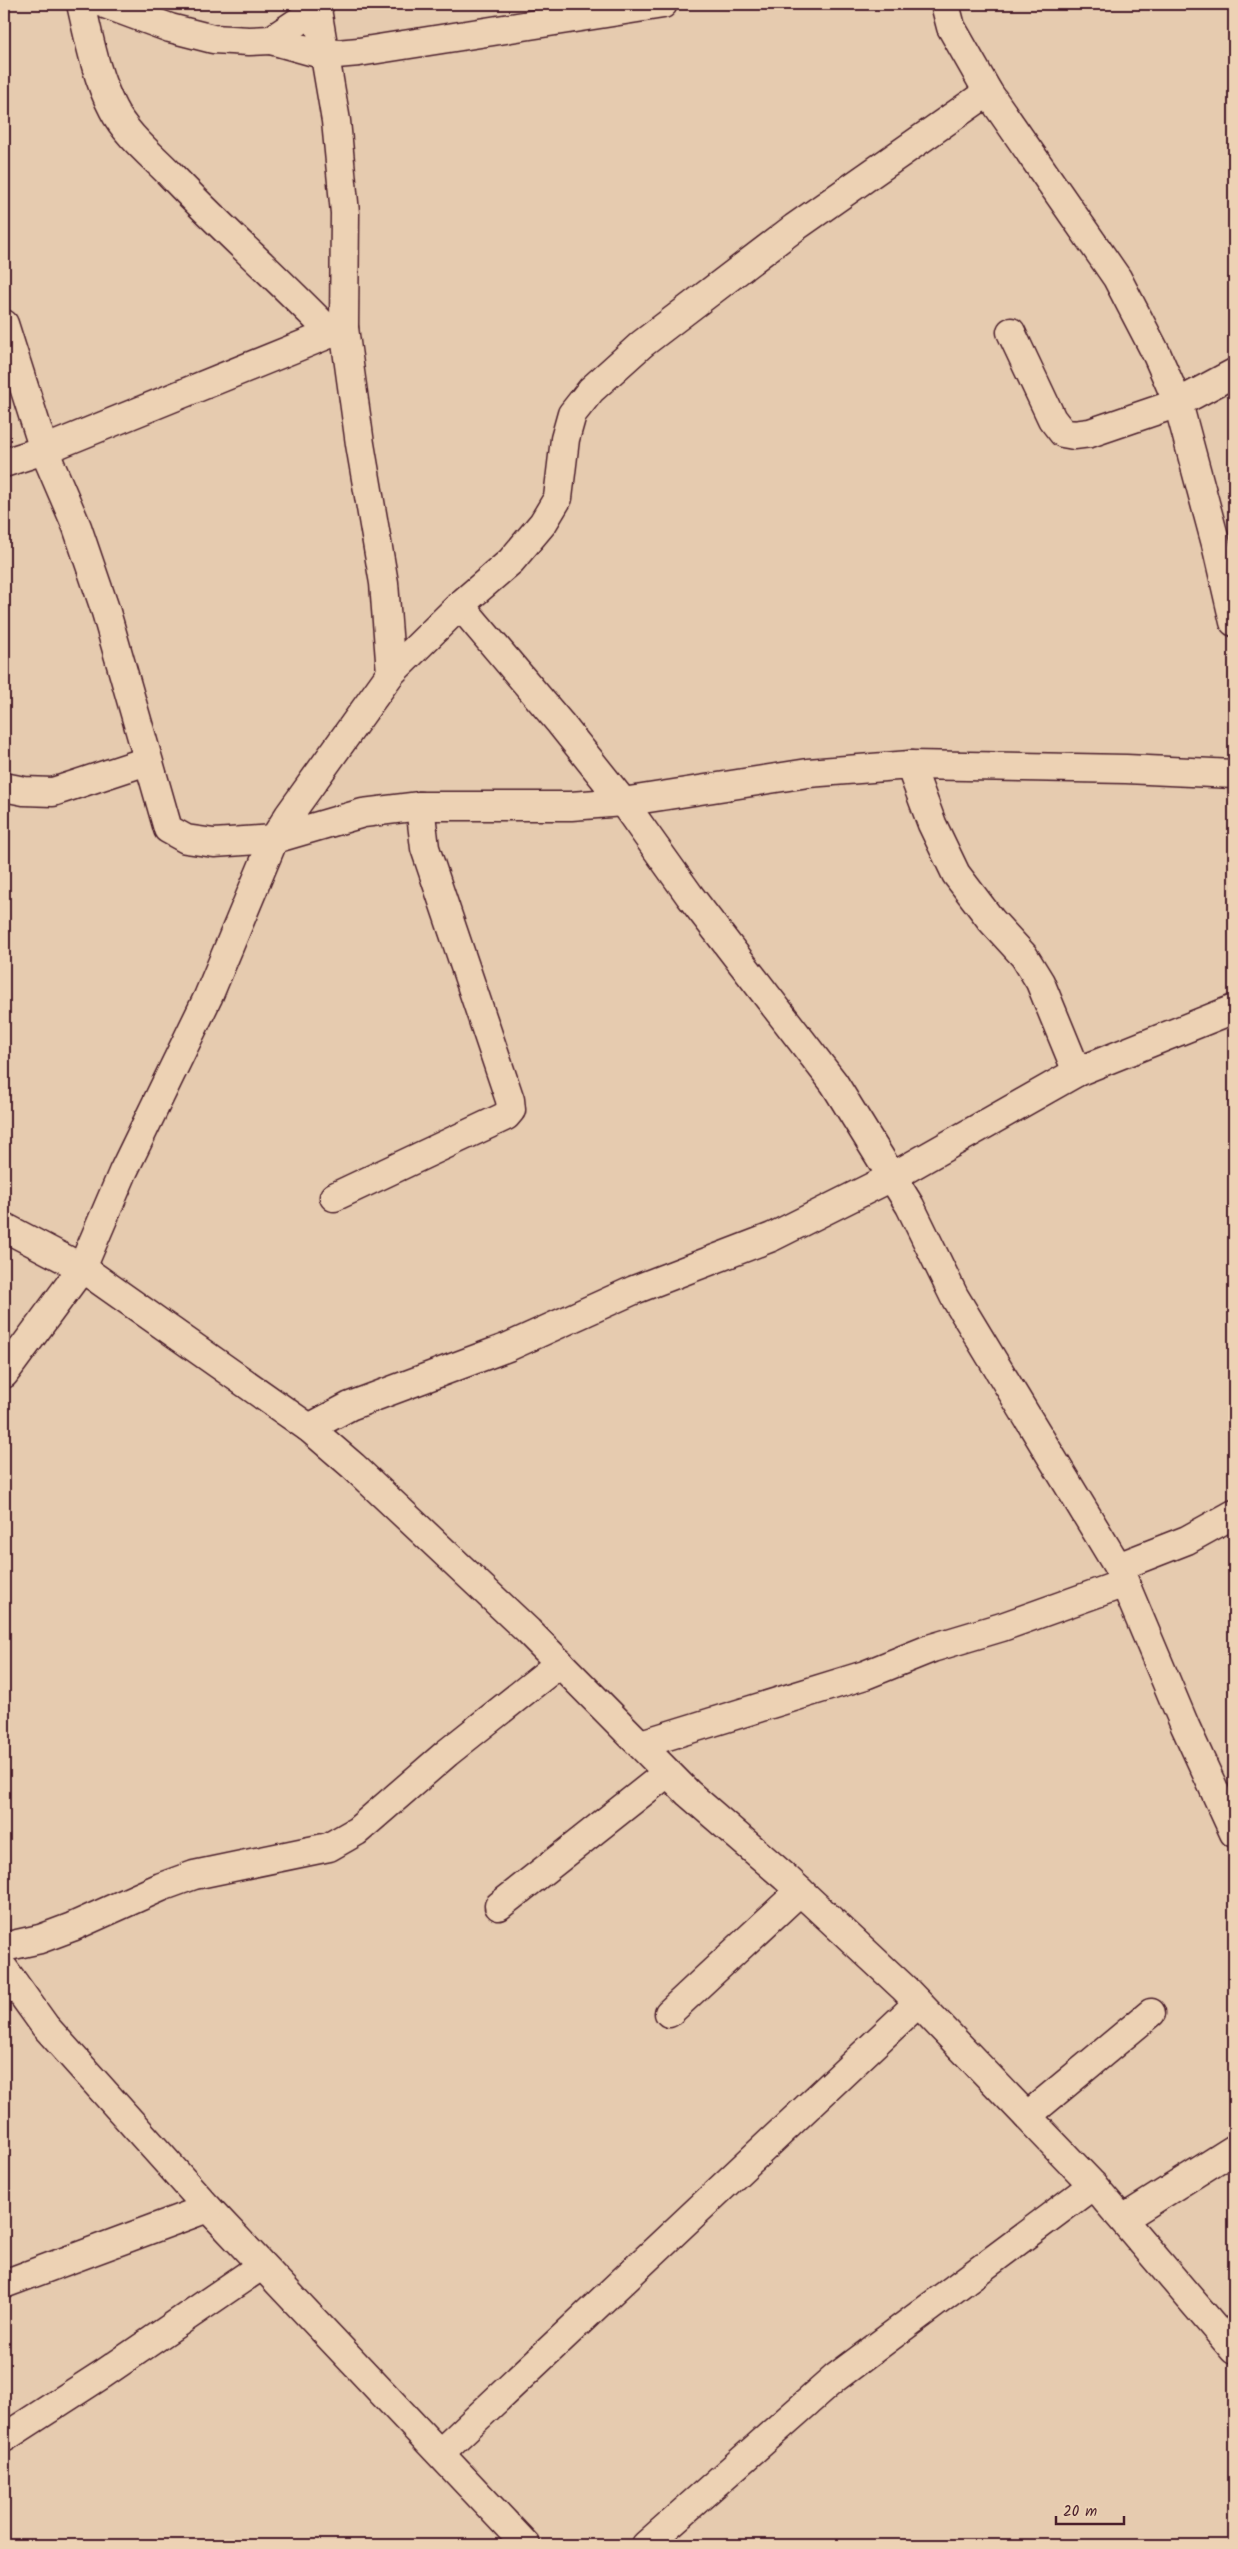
<svg xmlns="http://www.w3.org/2000/svg" width="1238" height="2549" font-family="Kalam,sans-serif">
  <rect width="100%" height="100%" fill="#e6cbaf"/>
  <filter id="ink" filterUnits="userSpaceOnUse"><feTurbulence type="fractalNoise" baseFrequency=".02" numOctaves="2"/><feDisplacementMap in="SourceGraphic" scale="10" xChannelSelector="R" yChannelSelector="G"/><feConvolveMatrix kernelMatrix="1 2 1 2 8 2 1 2 1" color-interpolation-filters="sRGB"/></filter>
  <g filter="url(#ink)">
    <g fill="none" stroke-linecap="round" stroke-linejoin="round">
      <g stroke="#4a1f2b" stroke-width="31">
        <g id="minor">
          <path d="M81,4C89,38 96,77 113,109C125,133 149,153 168,172C220,227 277,277 330,332"/>
          <polyline points="105,4 170,28 213,39 249,41 271,40 317,9"/>
          <polyline points="320,4 317,9 336,121 345,213 344,328 360,444 384,583 391,673"/>
          <polyline points="945,4 951,27 988,92 1117,278 1157,355 1178,403 1216,544 1234,622"/>
          <polyline points="271,40 325,55 359,52 663,4"/>
          <polyline points="4,324 44,450 77,527 106,612 168,829 186,839 214,843 274,839 363,813 420,806 571,806 623,802 808,773 910,765 1126,769 1234,774"/>
          <polyline points="1011,332 1052,419 1063,433 1074,435 1090,433 1178,403 1234,373"/>
          <polyline points="4,463 44,450 344,328"/>
          <polyline points="460,605 560,723 623,802 690,896 834,1083 910,1206 954,1296 1118,1567 1185,1726 1234,1833"/>
          <polyline points="910,765 932,824 956,874 991,920 1024,956 1040,982 1077,1072"/>
          <polyline points="4,787 24,791 53,792 147,761"/>
          <polyline points="334,1197 506,1116 511,1110 510,1100 425,848 420,806"/>
          <polyline points="4,1227 82,1268 309,1428 353,1466 528,1631 688,1793 785,1877 905,1989 1093,2185 1234,2350"/>
          <polyline points="4,1374 82,1268 123,1172 208,997 274,839 289,815 391,673 460,605 511,561 543,523 558,498 565,439 572,414 591,390 642,344 794,228 988,92"/>
          <polyline points="309,1428 350,1406 508,1347 634,1290 772,1237 892,1177 1077,1072 1234,1009"/>
          <polyline points="1118,1567 1187,1540 1234,1514"/>
          <polyline points="641,1744 865,1675 932,1648 1002,1627 1125,1583"/>
          <polyline points="499,1906 667,1773"/>
          <polyline points="4,1947 40,1939 72,1927 161,1887 194,1875 329,1847 357,1831 447,1753 560,1663"/>
          <polyline points="4,1969 45,2026 208,2208 526,2545"/>
          <polyline points="669,2013 800,1891"/>
          <polyline points="1027,2116 1151,2013"/>
          <polyline points="1123,2219 1234,2149"/>
          <polyline points="4,2284 208,2208"/>
          <polyline points="4,2438 103,2374 261,2266"/>
          <polyline points="440,2453 918,2003"/>
          <polyline points="646,2545 835,2378 1093,2185"/>
        </g>
      </g>
      <use href="#minor" stroke="#edd2b4" stroke-width="28"/>
    </g>
  </g>
  <rect width="1238" height="2549" fill="none" stroke="#edd2b4" stroke-width="20"/>
  <rect x="10" y="10" width="1218" height="2529" fill="none" stroke="#4a1f2b" stroke-width="2" filter="url(#ink)"/>
  <path d="M1056 2516v8h68v-8" fill="none" stroke="#4a1f2b" stroke-width="2.5"/>
  <text x="1063" y="2516" font-size="15" fill="#4a1f2b" stroke="#edd2b4" stroke-width="4" paint-order="stroke">20 m</text>
</svg>
